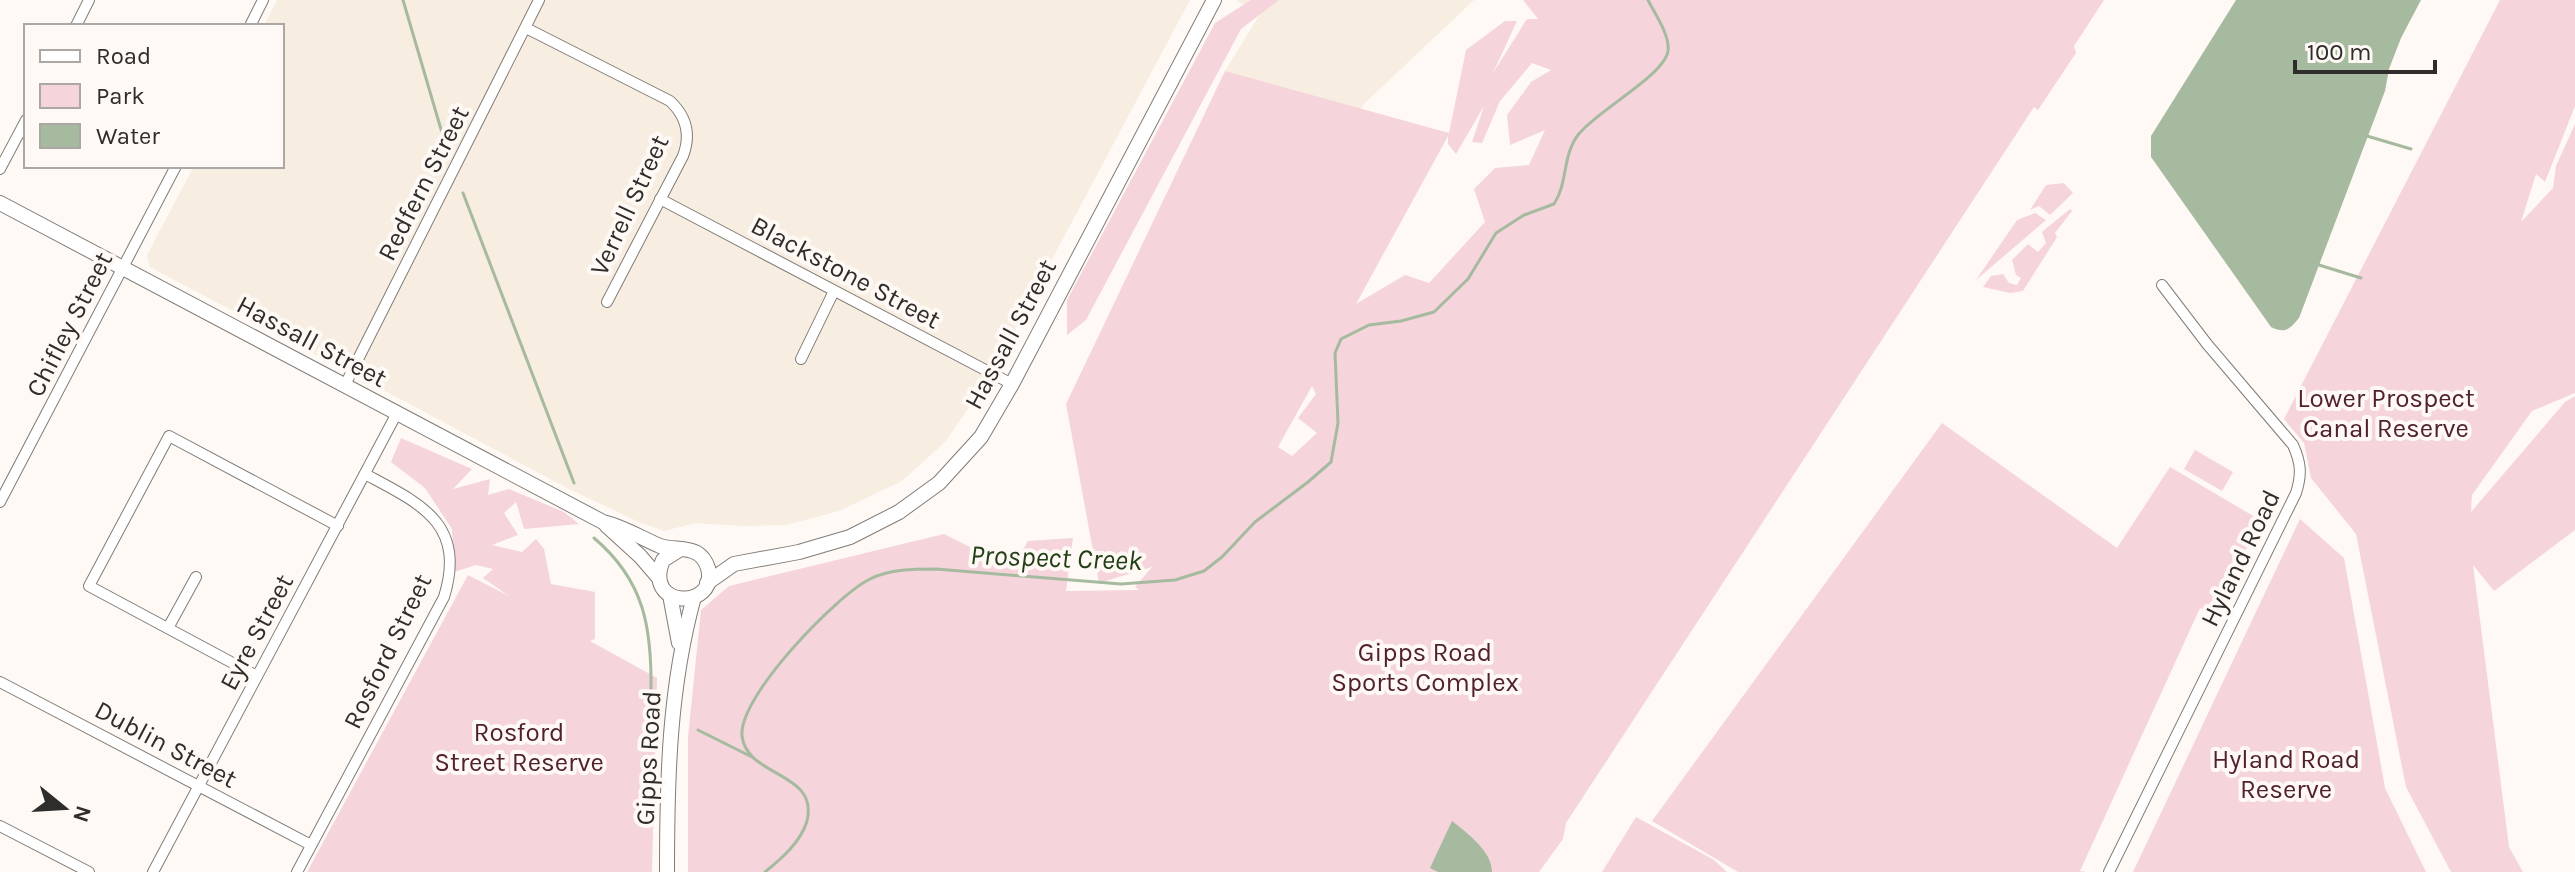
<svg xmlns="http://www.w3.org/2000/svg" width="2575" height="872" font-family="Karla,sans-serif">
  <rect width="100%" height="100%" fill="#fef9f4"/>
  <g fill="#f7ede1">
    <polygon points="277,0 1190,0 1017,325 974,400 945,442 902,481 839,511 786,525 744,526 695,523 664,531 639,522 567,488 370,383 367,372 344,355 327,361 150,267 147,255 194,166 282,166 282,26 264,26"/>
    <polygon points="1236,0 1474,0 1365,103 1328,148 1225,71 1260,14"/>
  </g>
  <g fill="#f5d4db" fill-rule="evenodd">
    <polygon points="1251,0 1279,0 1241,29 1086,320 1067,335 1067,300 1215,23"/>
    <path d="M1523,0H2104L2074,46L2076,53L2038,110L2034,107L1566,823L1563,839L1539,872H688V737L701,610L729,586L944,534L984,554L1021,553L1028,541L1073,538L1066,591L1139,590L1135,587L1152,567L1099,583L1066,404L1225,71L1449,133L1466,50L1505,21H1517L1493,73L1527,19H1538ZM1532,63L1551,70L1531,82L1507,115L1510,145L1545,130L1529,165L1495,168L1474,189L1485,222L1429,283L1405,275L1356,304L1448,136V144L1456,154L1484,106L1472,142L1482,143L1500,101ZM1312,386L1316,394L1298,418L1317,433L1292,456L1278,447Z"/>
    <polygon points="2500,0 2575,0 2575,106 2545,182 2536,174 2521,222 2553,188 2556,166 2575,124 2575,393 2532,411 2472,495 2471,512 2565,402 2575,396 2575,530 2494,591 2473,565 2509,847 2523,872 2451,872 2406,787 2356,534 2311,478 2304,443 2284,419"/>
    <polygon points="2064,183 2073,193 2050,215 2039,206 2030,210 2046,185"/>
    <polygon points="2070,209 2072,211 2055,233 2057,237 2023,291 2010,293 1983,287 1991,276 2003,274 2009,283 2017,285 2021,278 2016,275 2012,260 2028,244 2038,252 2046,243 2042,232"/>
    <polygon points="2035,213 2046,220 1976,280 2017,220"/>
    <polygon points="1942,423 2117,548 2170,467 2260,520 2215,616 2200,608 2080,871 2087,872 1738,872 1652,821"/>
    <polygon points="401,438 472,469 453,489 490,479 488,495 509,489 564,512 579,524 524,529 516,502 504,513 518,535 492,545 522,552 536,539 544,549 551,584 595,592 595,639 590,641 657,678 652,872 307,872 468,575 509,596 483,578 493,569 476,565 454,572 452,529 425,488 391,462"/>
    <polygon points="2195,450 2233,472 2222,491 2184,469"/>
    <polygon points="2300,519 2344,558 2385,788 2426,872 2133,872"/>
    <polygon points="1636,817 1714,860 1727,872 1602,872"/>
  </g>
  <g fill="#a6ba9f">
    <path d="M2236,0H2421L2401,38L2389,69L2385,91L2299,318C2290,329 2285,334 2271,327L2151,157V136Z"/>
    <path d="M1452,821C1467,833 1492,851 1492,872H1438L1430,868Z"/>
  </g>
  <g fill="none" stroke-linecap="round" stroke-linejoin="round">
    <g stroke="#a6ba9f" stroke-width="3">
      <polyline points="403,0 445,143"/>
      <polyline points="2367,136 2411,149"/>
      <polyline points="463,193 574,483"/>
      <polyline points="2319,265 2361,278"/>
      <path d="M594,538C645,581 652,629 651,692"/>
      <polyline points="698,730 752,757"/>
      <path d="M765,872C781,859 801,842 807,821C819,771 747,778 742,736C738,697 837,595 870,579C890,569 914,569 936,569L1121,584L1175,580L1204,571L1222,557L1255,522L1308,482L1331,462L1338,423L1335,353L1341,339L1369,325L1401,321L1434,312L1468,279L1496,233L1524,215L1554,204C1568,183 1562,156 1578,135C1596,111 1664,76 1668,51C1670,35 1655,14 1648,0"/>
    </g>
    <g stroke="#807c77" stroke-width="12">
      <g id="minor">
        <polyline points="76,26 89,0"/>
        <polyline points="250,26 263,0"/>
        <path d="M526,28L670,101C687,117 691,135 683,156L607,302"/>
        <polyline points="0,169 26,120"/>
        <polyline points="660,199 1012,384"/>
        <polyline points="801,359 834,291"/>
        <polyline points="345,385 539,0"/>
        <polyline points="0,502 176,166"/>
        <polyline points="168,628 196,577"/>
        <polyline points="257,676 89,586 169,436 338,526"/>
        <polyline points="0,682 311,845"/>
        <polyline points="0,826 89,872"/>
        <polyline points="153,872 397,413"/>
        <path d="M297,872L444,597C467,523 419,503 365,474"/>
        <path d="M2109,872L2296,493C2302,474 2301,463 2293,445L2207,344L2162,285"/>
      </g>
    </g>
    <g stroke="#807c77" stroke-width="16">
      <g id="secondary">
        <path d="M0,203L603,522C624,527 641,538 660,546C672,550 686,547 697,553C702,556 706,562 708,568C719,610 642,610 663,560L679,550"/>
        <polyline points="606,525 640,556 659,578"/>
        <polyline points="707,583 734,564 799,552 850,537 899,512 939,483 981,437 1012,384 1214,0"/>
        <polyline points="670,595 679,643"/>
        <path d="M667,872C667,778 669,688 694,597"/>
      </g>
    </g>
    <use href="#minor" stroke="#fff" stroke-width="10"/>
    <use href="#secondary" stroke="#fff" stroke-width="14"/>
  </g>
  <g text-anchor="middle" stroke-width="8" stroke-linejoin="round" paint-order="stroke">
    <g font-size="26" fill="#2f2d2b" stroke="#fef9f4">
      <text transform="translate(423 183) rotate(-63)" y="9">Redfern Street</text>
      <text transform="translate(629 205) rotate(-65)" y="9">Verrell Street</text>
      <text transform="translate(846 272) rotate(28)" y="9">Blackstone Street</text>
      <text transform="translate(69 324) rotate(-63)" y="9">Chifley Street</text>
      <text transform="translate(1010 334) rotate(-62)" y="9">Hassall Street</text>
      <text transform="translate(312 341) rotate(28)" y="9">Hassall Street</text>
      <text transform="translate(2240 558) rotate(-64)" y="9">Hyland Road</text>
      <text transform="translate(256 632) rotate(-62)" y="9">Eyre Street</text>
      <text transform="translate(387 651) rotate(-64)" y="9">Rosford Street</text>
      <text transform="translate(166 744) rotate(28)" y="9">Dublin Street</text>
      <text transform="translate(648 758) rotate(-87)" y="9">Gipps Road</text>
    </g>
    <g font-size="26" fill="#512130" stroke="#fef9f4">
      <text x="2386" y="407">Lower Prospect<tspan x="2386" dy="30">Canal Reserve</tspan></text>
      <text x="1425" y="661">Gipps Road<tspan x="1425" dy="30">Sports Complex</tspan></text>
      <text x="519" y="741">Rosford<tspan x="519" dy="30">Street Reserve</tspan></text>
      <text x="2286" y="768">Hyland Road<tspan x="2286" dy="30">Reserve</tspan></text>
    </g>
    <g font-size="28" font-style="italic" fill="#223f17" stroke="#fef9f4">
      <text transform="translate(1056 557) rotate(2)" y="10">Prospect Creek</text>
    </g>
  </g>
  <rect x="24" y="24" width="260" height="144" fill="#fef9f4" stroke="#aba7a4" stroke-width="2"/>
  <rect x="40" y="50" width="40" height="12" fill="#ffffff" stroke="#aba7a4" stroke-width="2"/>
  <text x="96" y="64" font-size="24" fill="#2f2d2b">Road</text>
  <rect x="40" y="84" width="40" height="24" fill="#f5d4db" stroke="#aba7a4" stroke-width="2"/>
  <text x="96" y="104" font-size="24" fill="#2f2d2b">Park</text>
  <rect x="40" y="124" width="40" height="24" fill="#a6ba9f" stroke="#aba7a4" stroke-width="2"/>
  <text x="96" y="144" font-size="24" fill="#2f2d2b">Water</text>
  <g transform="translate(64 808) rotate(108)" stroke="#fef9f4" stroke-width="6" paint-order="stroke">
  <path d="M0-6L14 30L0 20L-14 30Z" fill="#2f2d2b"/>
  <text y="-12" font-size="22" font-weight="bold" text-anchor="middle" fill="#2f2d2b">N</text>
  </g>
  <path d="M2295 60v12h140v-12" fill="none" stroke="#2f2d2b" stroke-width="4"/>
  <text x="2307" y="60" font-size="24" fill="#2f2d2b" stroke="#fef9f4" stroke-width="6" paint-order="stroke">100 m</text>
</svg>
